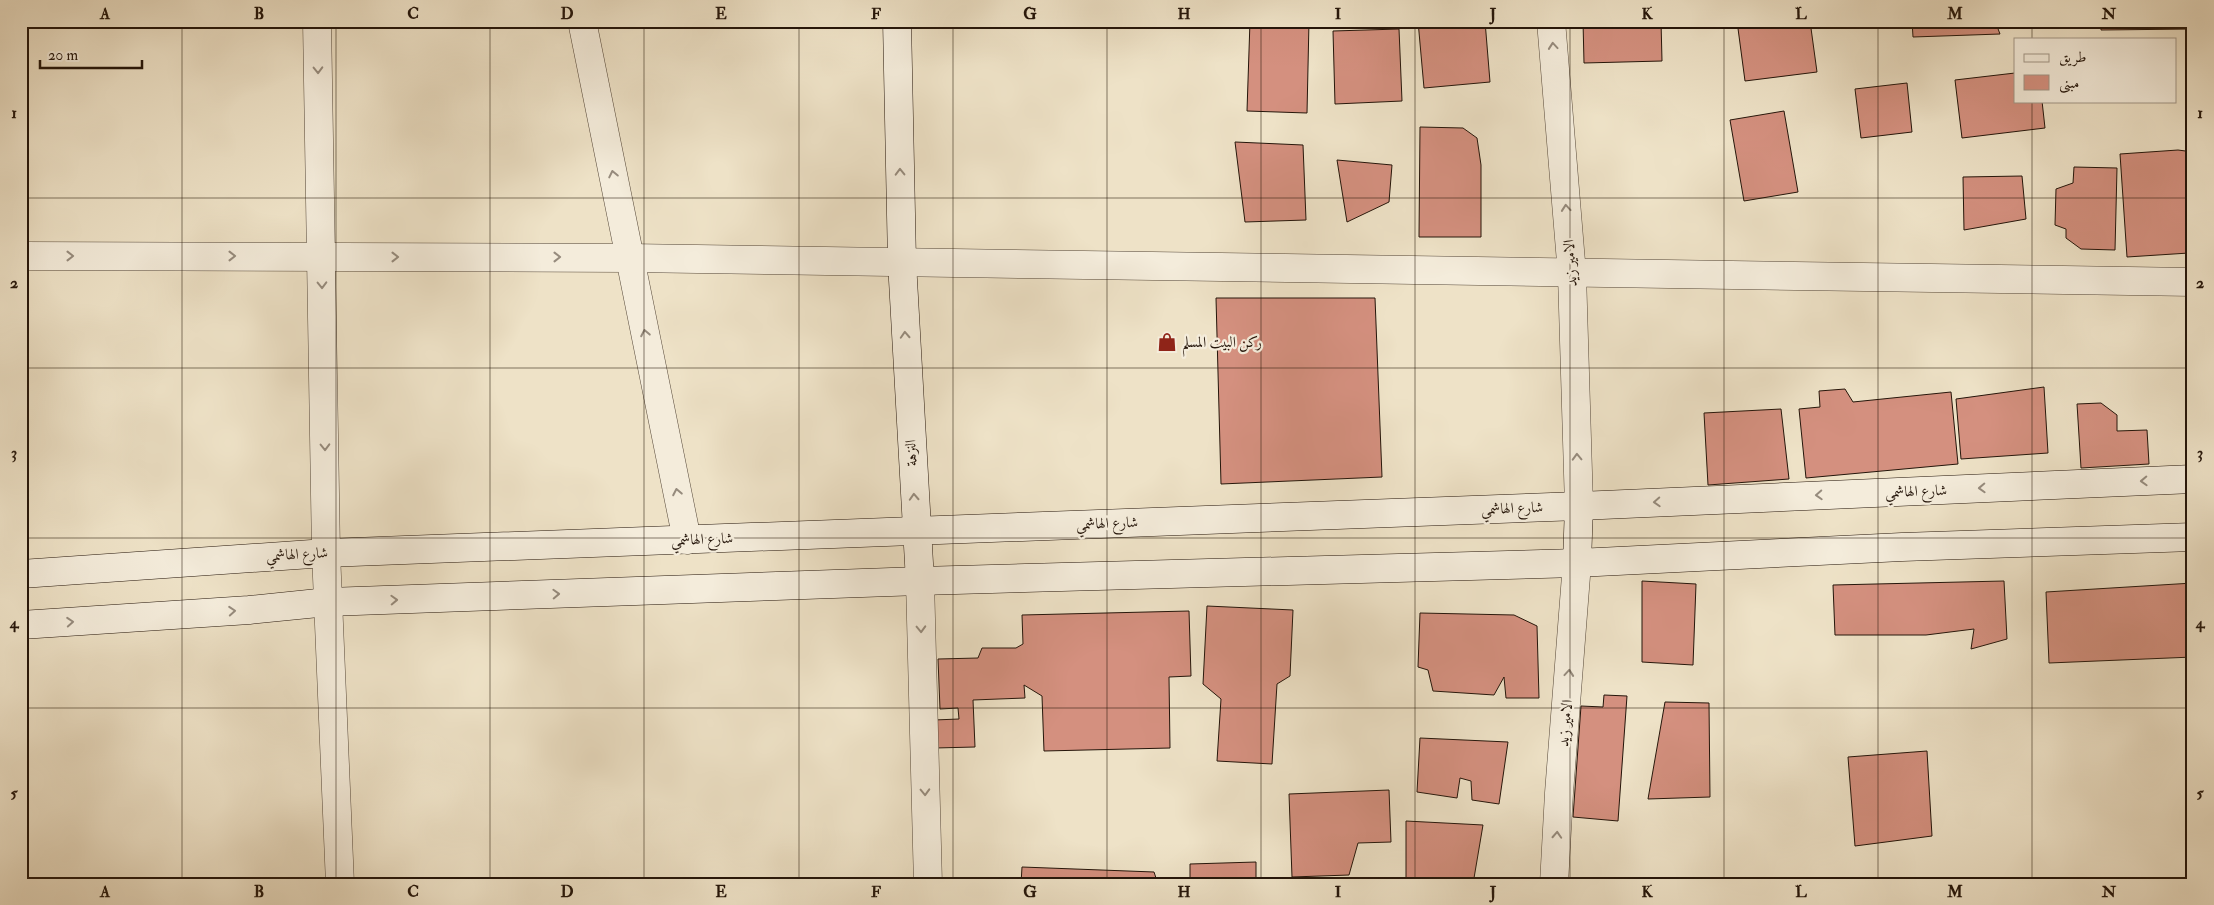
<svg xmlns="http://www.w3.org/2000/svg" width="2214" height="905" font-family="'IM FELL Double Pica',Amiri,serif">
  <rect width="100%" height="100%" fill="#eee2c7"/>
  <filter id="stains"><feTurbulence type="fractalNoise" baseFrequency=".004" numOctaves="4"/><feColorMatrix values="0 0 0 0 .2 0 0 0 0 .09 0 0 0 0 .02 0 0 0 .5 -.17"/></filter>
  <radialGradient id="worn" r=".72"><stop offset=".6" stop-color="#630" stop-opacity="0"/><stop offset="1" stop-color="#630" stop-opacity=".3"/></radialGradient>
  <g fill="#d4907f" stroke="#24150a">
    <polygon points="1250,21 1309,21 1307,113 1247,111"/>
    <polygon points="1418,21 1485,21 1490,82 1424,88"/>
    <polygon points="1583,21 1661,21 1662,61 1584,63"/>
    <polygon points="1737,21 1810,21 1817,72 1745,81"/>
    <polygon points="1912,21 1995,21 2000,34 1913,37"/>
    <polygon points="2018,21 2049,21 2049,24 2018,27"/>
    <polygon points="2101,21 2193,21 2193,29 2101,30"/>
    <polygon points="1399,29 1402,101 1335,104 1333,31"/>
    <polygon points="2015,73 2015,101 2042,101 2045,128 1962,138 1955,80"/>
    <polygon points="1907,83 1912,132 1861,138 1855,89"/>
    <polygon points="1784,111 1798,192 1744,201 1730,120"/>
    <polygon points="1420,127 1463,128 1477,138 1481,165 1481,237 1419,237"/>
    <polygon points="1235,142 1303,145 1306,220 1245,222"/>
    <polygon points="2178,150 2193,152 2193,236 2189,253 2127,257 2120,154"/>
    <polygon points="1337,160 1392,165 1389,202 1347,222"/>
    <polygon points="2074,167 2117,168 2115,250 2081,249 2066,238 2066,229 2055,225 2056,189 2073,183"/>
    <polygon points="2022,176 2026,219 1964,230 1963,177"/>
    <polygon points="1216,298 1375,298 1382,477 1221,484"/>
    <polygon points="2044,387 2048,453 1961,459 1956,399"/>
    <polygon points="1845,389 1853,402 1951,392 1958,464 1806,478 1799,409 1820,407 1819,391"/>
    <polygon points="2101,403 2117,415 2117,431 2147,430 2149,464 2081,468 2077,404"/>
    <polygon points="1781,409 1789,479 1708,485 1704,413"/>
    <polygon points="1642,581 1696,584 1693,665 1642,662"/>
    <polygon points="2004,581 2007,639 1971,649 1974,629 1926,635 1835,635 1833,585"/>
    <polygon points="2193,583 2193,657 2049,663 2046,592"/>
    <polygon points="1207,606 1293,610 1290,676 1277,684 1272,764 1217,761 1221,699 1203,684"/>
    <polygon points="1189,611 1191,676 1169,677 1170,748 1044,751 1042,696 1024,685 1025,698 973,700 975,747 935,748 934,720 959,719 958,708 940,709 938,659 978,658 982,648 1016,648 1023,644 1022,615"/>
    <polygon points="1420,613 1514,615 1537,626 1539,698 1506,698 1504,677 1494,695 1433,691 1428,670 1418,667"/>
    <polygon points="1604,695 1627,696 1618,821 1573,817 1581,706 1603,707"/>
    <polygon points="1665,702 1709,703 1710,797 1648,799"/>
    <polygon points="1420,738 1508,742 1499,804 1472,800 1471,781 1460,778 1457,798 1417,792"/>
    <polygon points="1927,751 1932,836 1855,846 1848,757"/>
    <polygon points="1389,790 1391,842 1358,843 1349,875 1292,877 1289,794"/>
    <polygon points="1406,821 1483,825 1473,884 1442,884 1406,878"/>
    <polygon points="1256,862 1256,884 1190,884 1190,864"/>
    <polygon points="1022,867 1154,872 1158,884 1021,884"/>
  </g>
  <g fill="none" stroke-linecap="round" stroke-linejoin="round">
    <g stroke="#564839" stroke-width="29">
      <g id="minor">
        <polyline points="317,21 326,553 340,884"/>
        <polyline points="582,21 687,540"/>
        <polyline points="1551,21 1572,274 1579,506"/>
        <polyline points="21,256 630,258 2193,282"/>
        <polyline points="920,581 928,884"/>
        <polyline points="1554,884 1559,793 1577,563"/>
      </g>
    </g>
    <g stroke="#24150a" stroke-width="29">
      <g id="secondary">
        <polyline points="897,21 902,262 920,581"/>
        <polyline points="1577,563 1579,506"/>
        <polyline points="21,574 326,553 1579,506 2193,479"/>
        <polyline points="21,625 249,610 328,602 920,581 1577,563 1902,547 2193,537"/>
      </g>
    </g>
    <use href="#minor" stroke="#f4ecdb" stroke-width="28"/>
    <use href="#secondary" stroke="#f4ecdb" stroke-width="28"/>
  </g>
  <defs><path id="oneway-chevron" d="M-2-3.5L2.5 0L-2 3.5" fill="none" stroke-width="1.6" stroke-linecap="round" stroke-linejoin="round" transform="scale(1.25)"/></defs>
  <g stroke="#968b7d">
    <use href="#oneway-chevron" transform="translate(1553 46) rotate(-95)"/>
    <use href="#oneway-chevron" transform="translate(318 70) rotate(89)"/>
    <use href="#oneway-chevron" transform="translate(900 172) rotate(-91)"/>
    <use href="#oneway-chevron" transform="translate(613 174) rotate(-102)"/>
    <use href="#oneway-chevron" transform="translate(1566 208) rotate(-95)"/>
    <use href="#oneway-chevron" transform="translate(70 256)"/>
    <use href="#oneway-chevron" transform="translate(232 256)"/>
    <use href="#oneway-chevron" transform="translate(395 257)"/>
    <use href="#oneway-chevron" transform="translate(557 257)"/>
    <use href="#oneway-chevron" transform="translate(322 285) rotate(89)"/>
    <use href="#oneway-chevron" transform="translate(645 333) rotate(-101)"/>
    <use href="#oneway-chevron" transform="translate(905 335) rotate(-93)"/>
    <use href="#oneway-chevron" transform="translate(325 447) rotate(89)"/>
    <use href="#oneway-chevron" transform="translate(1577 457) rotate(-92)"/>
    <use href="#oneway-chevron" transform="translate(2144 481) rotate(178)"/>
    <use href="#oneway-chevron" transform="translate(1982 488) rotate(178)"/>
    <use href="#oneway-chevron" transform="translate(677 492) rotate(-101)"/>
    <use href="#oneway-chevron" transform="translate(1819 495) rotate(177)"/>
    <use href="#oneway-chevron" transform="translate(914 497) rotate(-93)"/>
    <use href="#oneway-chevron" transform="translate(1657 502) rotate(177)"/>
    <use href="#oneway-chevron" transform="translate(556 594) rotate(-2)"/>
    <use href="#oneway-chevron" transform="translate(394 600) rotate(-2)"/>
    <use href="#oneway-chevron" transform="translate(232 611) rotate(-4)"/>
    <use href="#oneway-chevron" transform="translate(70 622) rotate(-4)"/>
    <use href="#oneway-chevron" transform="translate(921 629) rotate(88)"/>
    <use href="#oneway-chevron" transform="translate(1569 673) rotate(-85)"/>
    <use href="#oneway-chevron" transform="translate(925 792) rotate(88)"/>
    <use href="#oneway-chevron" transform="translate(1557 835) rotate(-87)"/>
  </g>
  <path fill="none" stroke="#24150a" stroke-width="1" stroke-opacity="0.55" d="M182,21V884M336,21V884M490,21V884M644,21V884M799,21V884M953,21V884M1107,21V884M1261,21V884M1415,21V884M1570,21V884M1724,21V884M1878,21V884M2032,21V39M2032,101V884M21,198H2193M21,368H2193M21,538H2193M21,708H2193"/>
  <defs>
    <g id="shop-bare" transform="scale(1.5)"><path d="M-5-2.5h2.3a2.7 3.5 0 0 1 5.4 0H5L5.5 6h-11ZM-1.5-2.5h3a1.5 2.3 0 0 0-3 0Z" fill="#8f2418" stroke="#f4ecdb" stroke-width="2.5" paint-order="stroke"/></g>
  </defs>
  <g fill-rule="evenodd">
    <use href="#shop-bare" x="1167" y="342"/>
  </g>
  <g text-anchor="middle" stroke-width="4.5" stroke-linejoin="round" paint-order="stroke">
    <g font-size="15" fill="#24150a" stroke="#f4ecdb">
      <text transform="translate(1570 263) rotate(-94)" y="5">الامير زيد</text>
      <text transform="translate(911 453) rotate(-93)" y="5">النزهة</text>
      <text transform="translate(1916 491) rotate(-2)" y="5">شارع الهاشمي</text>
      <text transform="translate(1512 508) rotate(-2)" y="5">شارع الهاشمي</text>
      <text transform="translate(1107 523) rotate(-2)" y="5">شارع الهاشمي</text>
      <text transform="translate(702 539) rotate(-2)" y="5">شارع الهاشمي</text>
      <text transform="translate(297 554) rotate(-3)" y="5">شارع الهاشمي</text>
      <text transform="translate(1565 723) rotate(-85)" y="5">الامير زيد</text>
    </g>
    <g font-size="15" fill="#24150a" stroke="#f4ecdb" text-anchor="start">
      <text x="1182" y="347">ركن البيت المسلم</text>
    </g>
  </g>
  <rect width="2214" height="905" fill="none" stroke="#eee2c7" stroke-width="55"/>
  <rect x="2014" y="38" width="162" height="65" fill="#f4ecdb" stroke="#a19687"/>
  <rect x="2024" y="54" width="25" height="8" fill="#f4ecdb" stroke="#a19687"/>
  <text x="2059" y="62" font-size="15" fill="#24150a">طريق</text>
  <rect x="2024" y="75" width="25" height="15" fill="#d4907f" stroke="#a19687"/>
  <text x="2059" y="88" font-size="15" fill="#24150a">مبنى</text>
  <path d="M40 60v8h102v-8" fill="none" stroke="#24150a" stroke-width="2.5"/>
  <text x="48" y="60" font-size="15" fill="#24150a" stroke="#f4ecdb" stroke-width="4" paint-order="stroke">20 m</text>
  <rect x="28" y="28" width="2158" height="850" fill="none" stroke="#24150a" stroke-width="2"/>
  <g font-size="16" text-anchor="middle" font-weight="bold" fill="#24150a">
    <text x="105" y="19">A</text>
    <text x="259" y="19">B</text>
    <text x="413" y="19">C</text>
    <text x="567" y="19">D</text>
    <text x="721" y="19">E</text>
    <text x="876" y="19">F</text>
    <text x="1030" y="19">G</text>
    <text x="1184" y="19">H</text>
    <text x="1338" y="19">I</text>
    <text x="1493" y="19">J</text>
    <text x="1647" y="19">K</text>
    <text x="1801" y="19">L</text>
    <text x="1955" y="19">M</text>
    <text x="2109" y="19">N</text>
    <text x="14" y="118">1</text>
    <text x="2200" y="118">1</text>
    <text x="14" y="288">2</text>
    <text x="2200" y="288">2</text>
    <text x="14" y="458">3</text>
    <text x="2200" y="458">3</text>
    <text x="14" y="628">4</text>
    <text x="2200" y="628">4</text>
    <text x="14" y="798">5</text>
    <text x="2200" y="798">5</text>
    <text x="105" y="897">A</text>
    <text x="259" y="897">B</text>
    <text x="413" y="897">C</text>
    <text x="567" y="897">D</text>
    <text x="721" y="897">E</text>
    <text x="876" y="897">F</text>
    <text x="1030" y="897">G</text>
    <text x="1184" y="897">H</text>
    <text x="1338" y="897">I</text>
    <text x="1493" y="897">J</text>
    <text x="1647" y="897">K</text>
    <text x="1801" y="897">L</text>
    <text x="1955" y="897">M</text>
    <text x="2109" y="897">N</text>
  </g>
  <rect width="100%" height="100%" filter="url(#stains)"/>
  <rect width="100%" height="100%" fill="url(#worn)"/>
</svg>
